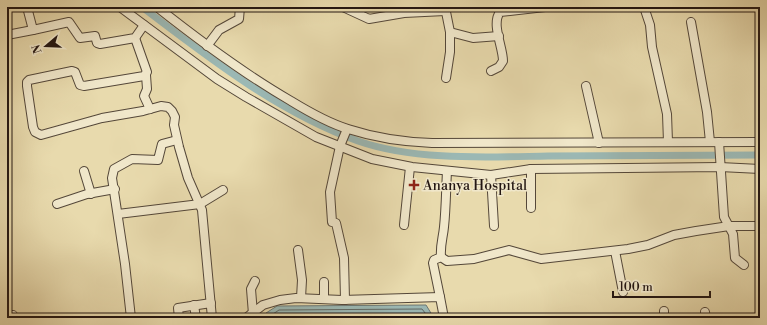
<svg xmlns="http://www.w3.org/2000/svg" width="767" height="325" font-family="'Libre Bodoni',serif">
  <rect width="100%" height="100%" fill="#e8daad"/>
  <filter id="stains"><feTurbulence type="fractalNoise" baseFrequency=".005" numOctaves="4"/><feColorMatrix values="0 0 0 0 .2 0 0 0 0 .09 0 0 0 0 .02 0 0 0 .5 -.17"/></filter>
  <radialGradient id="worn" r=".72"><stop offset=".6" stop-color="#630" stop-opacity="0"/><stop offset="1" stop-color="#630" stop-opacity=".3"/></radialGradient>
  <polygon fill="#9bb8b4" stroke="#6b7773" points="426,305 434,318 262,318 266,313 277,306"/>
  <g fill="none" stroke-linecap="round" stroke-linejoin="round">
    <g stroke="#5f6763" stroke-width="1">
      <polyline points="267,318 279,310 422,309 429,318"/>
      <polyline points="274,318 280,315 419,314 423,318"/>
    </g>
    <path stroke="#9bb8b4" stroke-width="7" d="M142,7C209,58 278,112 358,141C415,161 488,157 548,156C619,156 689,155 760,155"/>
    <g stroke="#544739" stroke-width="10">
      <g id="minor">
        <polyline points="27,7 33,30 69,22 80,38 95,36 97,43 100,44 135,38 144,25"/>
        <polyline points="120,7 217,79 246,97 316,137 372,159 412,167 491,175 531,169 720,167 760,169"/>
        <path d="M157,7C200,41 244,74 291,101C309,112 328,123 348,129C376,138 403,142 432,143L760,142"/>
        <polyline points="343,7 369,19 404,13 445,11"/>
        <polyline points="445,7 450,32 450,52 446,78"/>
        <polyline points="644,7 650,25 652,47 667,114 668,142"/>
        <polyline points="691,22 707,112 710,142"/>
        <polyline points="450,32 473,38 499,36"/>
        <polyline points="7,35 33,30"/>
        <polyline points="135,38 147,72 144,76 84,86 80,85 75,72 72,71 29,80 27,82 27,86 33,127 35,132 41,135 102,118 143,111 161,106 168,107 172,111 175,117 174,125 179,147 188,178 202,210 212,318"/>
        <polyline points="207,46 219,30 239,19 240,7"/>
        <path d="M491,71L499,67L503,61C503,47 491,24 500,12L545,7"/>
        <polyline points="146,75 147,89 144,96 150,109"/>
        <polyline points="586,86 599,143"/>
        <polyline points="719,142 724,217 733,234 735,258 744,265"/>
        <polyline points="531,169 531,208"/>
        <polyline points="84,171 91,194"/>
        <polyline points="491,175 494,226"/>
        <polyline points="57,204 87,194 115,189"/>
        <polyline points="118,214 200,204 223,190"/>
        <polyline points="404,225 410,167"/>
        <polyline points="298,250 302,280 301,298"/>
        <polyline points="615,251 623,292"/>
        <polyline points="441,257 447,261 474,259 509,250 541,259 628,249 648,245 674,235 696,231 729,226 760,226"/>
        <polyline points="324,282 324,299"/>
        <path d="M440,297L433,263L434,260L441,257C440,245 443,238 444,227C446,208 446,189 447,171"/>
        <polyline points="345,300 344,258 336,223 332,222 330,192 340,146 347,129"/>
        <polyline points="194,305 196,318"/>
        <polyline points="664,311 664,318"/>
        <polyline points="705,312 706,318"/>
        <polyline points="253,314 251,289 255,281"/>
        <polyline points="7,316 13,315"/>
        <polyline points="131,318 125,264 112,178 114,169 132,159 158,160 162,144 177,140"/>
        <polyline points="179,318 178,308 211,303"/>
        <polyline points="246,318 263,305 280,300 296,298 342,300 440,297 444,318"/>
      </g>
    </g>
    <use href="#minor" stroke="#f0e7ca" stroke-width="8"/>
  </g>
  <path fill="#8f2418" stroke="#f0e7ca" stroke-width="1.5" d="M412 179h4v4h4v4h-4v4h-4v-4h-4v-4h4z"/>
  <g text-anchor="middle" stroke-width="3" stroke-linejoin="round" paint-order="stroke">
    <g font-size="14" fill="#231612" stroke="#f0e7ca" text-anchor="start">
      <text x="423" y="190">Ananya Hospital</text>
    </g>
  </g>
  <rect width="767" height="325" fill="none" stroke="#e8daad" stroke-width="24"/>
  <rect x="8" y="8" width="751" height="309" fill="none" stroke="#231612" stroke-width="2"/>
  <rect x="12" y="12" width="743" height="301" fill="none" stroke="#231612"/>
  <g transform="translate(46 46) rotate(251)" stroke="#f0e7ca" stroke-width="3" paint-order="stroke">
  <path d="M0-3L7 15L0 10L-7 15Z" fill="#231612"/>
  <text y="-6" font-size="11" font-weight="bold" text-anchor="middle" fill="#231612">N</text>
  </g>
  <path d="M613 291v6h97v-6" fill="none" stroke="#231612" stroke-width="2"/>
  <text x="619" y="291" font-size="12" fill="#231612" stroke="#f0e7ca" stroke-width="3" paint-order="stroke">100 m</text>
  <rect width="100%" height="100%" filter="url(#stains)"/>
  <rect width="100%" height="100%" fill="url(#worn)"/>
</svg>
